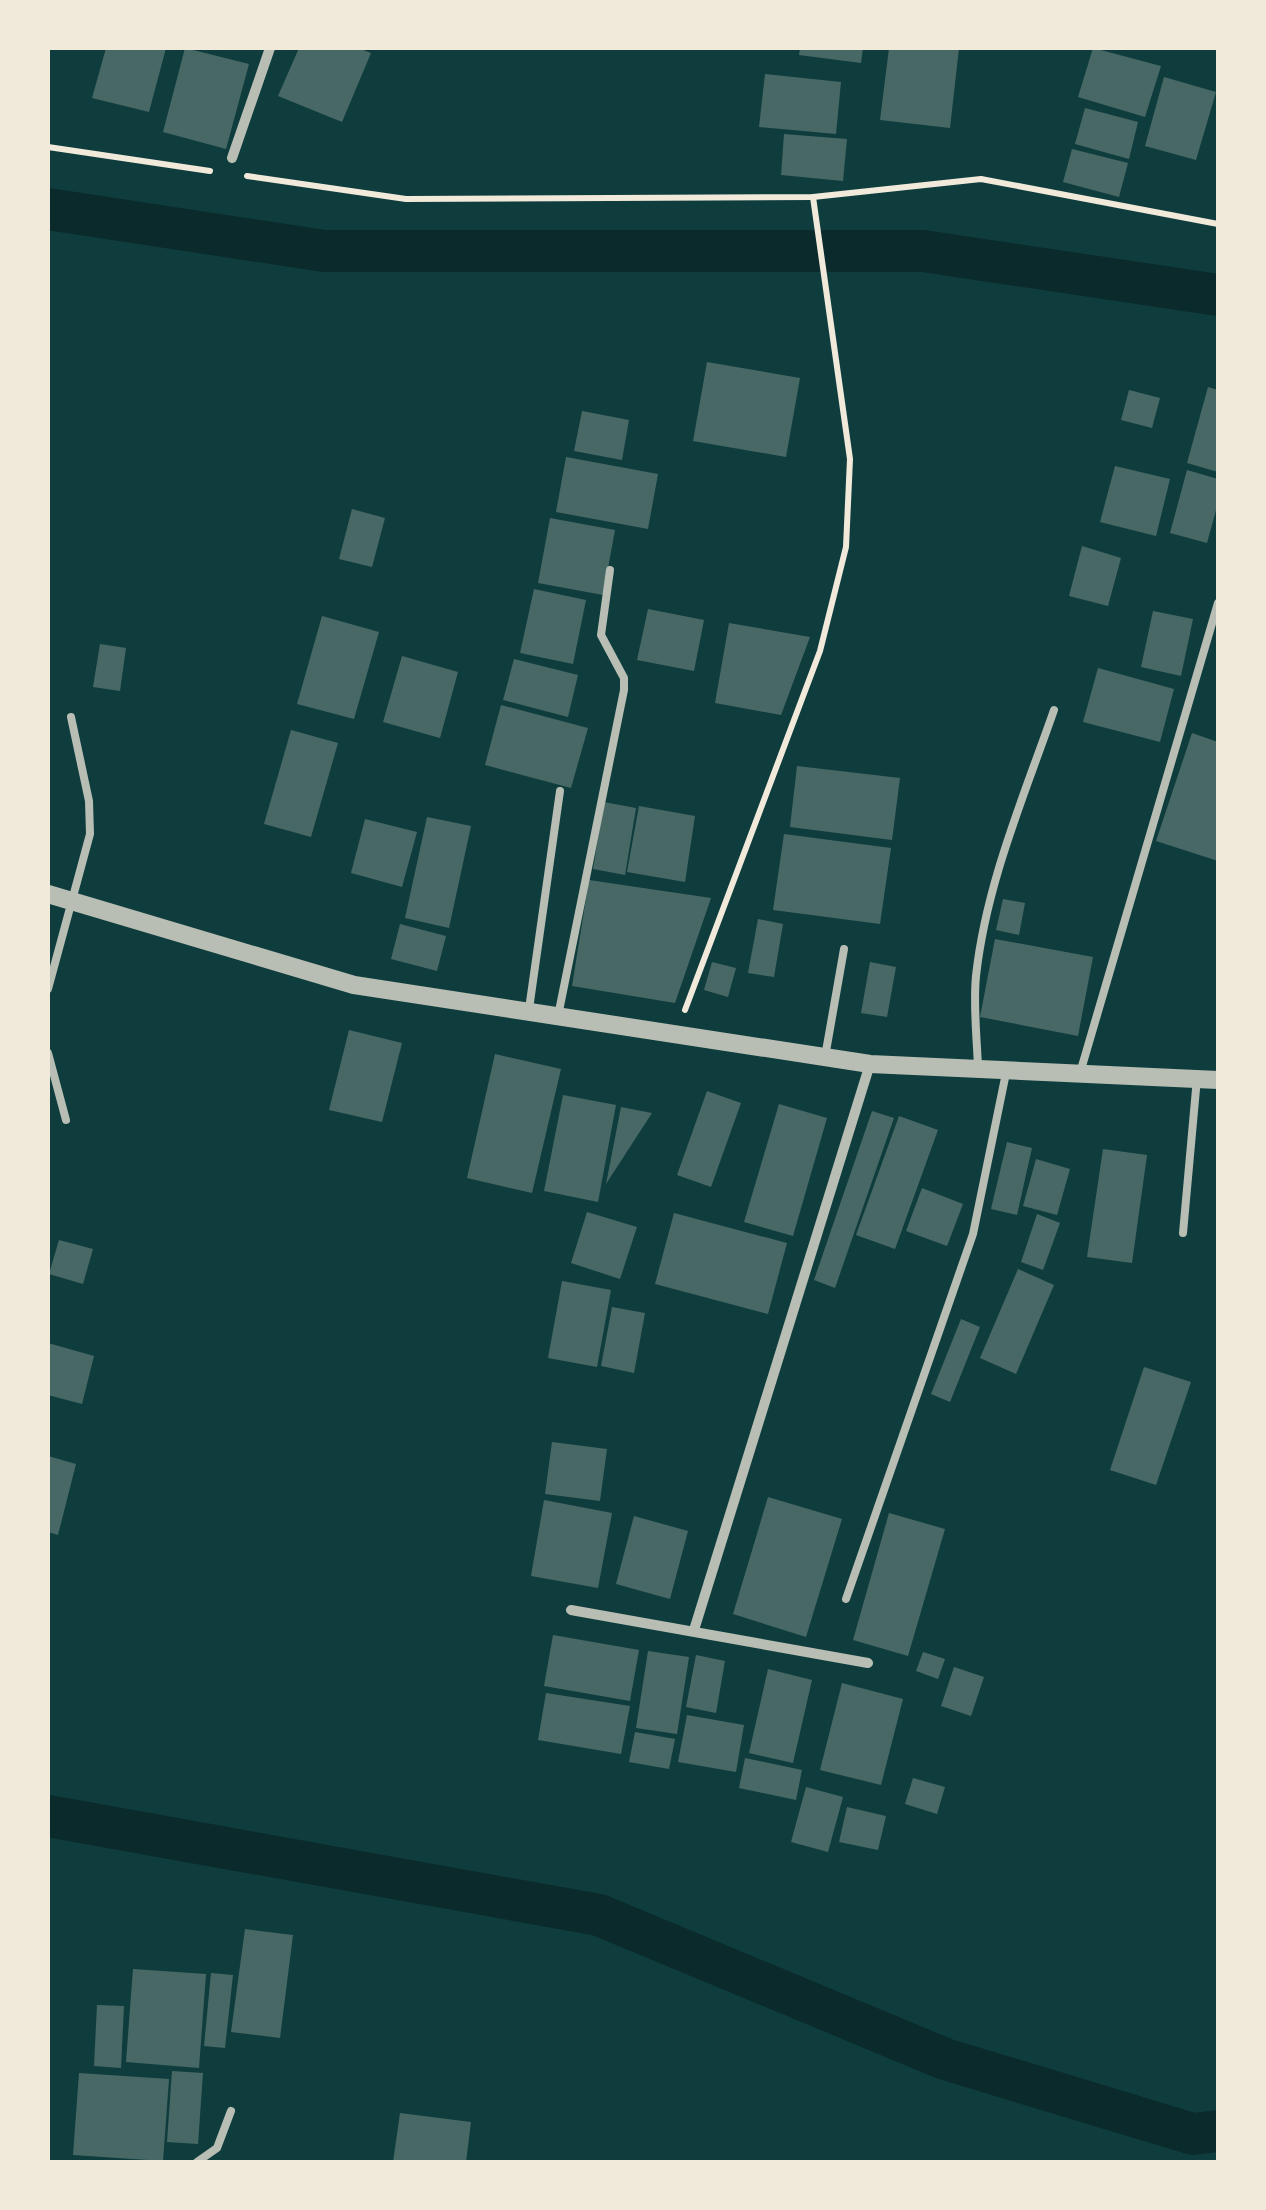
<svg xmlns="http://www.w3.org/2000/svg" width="1266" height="2210" font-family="Poppins,sans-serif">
  <rect width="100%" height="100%" fill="#0f3d3e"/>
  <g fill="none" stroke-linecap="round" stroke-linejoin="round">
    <g stroke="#0a2a2b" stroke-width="42">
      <polyline points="48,209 324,251 923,251 1218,295"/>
      <polyline points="48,1816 599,1915 945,2059 1193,2134 1218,2131"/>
    </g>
  </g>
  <g fill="#486865">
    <polygon points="106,48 166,48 149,112 92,98"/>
    <polygon points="185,48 249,64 226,149 163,132"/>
    <polygon points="299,48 358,48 371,53 342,122 278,96"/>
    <polygon points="800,48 863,48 861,63 799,55"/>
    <polygon points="889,48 959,48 950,128 880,120"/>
    <polygon points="1093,48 1161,66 1145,117 1078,97"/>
    <polygon points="765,74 841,82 836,134 759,127"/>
    <polygon points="1164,77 1216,92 1196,160 1145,146"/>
    <polygon points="1085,108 1138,122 1129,159 1075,144"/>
    <polygon points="784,134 847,139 843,181 781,175"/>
    <polygon points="1072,149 1128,163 1119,197 1063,182"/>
    <polygon points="707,362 800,378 786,457 693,441"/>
    <polygon points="1208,387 1218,390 1218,472 1187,463"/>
    <polygon points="1129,390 1160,398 1152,428 1121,420"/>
    <polygon points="582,411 629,420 622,460 574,451"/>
    <polygon points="566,457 658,474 648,529 556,512"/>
    <polygon points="1115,466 1170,479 1156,536 1100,522"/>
    <polygon points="1187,470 1218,479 1218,503 1207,543 1170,533"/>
    <polygon points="352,509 385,518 372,567 339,559"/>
    <polygon points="550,518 615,530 603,595 538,583"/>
    <polygon points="1082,546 1121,558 1108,606 1069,596"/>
    <polygon points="534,589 586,600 573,664 520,653"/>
    <polygon points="648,609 704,620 694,671 637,660"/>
    <polygon points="1153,611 1193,619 1181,676 1141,667"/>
    <polygon points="322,616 379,632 354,719 297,704"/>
    <polygon points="729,623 810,637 781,715 715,703"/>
    <polygon points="100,644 126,648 120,691 93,687"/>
    <polygon points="402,656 458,672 440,738 383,722"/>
    <polygon points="514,659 578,675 568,717 503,700"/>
    <polygon points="1098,668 1174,689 1160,742 1083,722"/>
    <polygon points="501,705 588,728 571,788 485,765"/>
    <polygon points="291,730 338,743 311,837 264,824"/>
    <polygon points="1192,733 1218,742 1218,861 1156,841"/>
    <polygon points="797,766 900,778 892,840 790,827"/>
    <polygon points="604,802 636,808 625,875 593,869"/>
    <polygon points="639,806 695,816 685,882 627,872"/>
    <polygon points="427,817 471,826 449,928 405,918"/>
    <polygon points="365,819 417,832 402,887 351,873"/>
    <polygon points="784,834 891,848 880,924 773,910"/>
    <polygon points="589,880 711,898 675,1003 572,986"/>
    <polygon points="1003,899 1025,903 1019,935 996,930"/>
    <polygon points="758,919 783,924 774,977 748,973"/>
    <polygon points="400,924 446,936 437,971 391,959"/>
    <polygon points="995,939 1093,957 1078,1036 980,1017"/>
    <polygon points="712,962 736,968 728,997 704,990"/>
    <polygon points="870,962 896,967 887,1017 861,1013"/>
    <polygon points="349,1030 402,1043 382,1122 329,1110"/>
    <polygon points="495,1054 561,1069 532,1193 467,1178"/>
    <polygon points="707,1091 741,1103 711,1187 677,1175"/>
    <polygon points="563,1095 616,1105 598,1202 544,1191"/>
    <polygon points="779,1104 827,1118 793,1236 744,1222"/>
    <polygon points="621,1107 652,1113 606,1184"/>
    <polygon points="872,1111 894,1118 835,1288 814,1280"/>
    <polygon points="899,1116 938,1130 895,1249 856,1235"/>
    <polygon points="1007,1142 1032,1148 1017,1215 991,1209"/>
    <polygon points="1103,1149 1147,1155 1132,1263 1087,1257"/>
    <polygon points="1036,1159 1070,1169 1057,1215 1023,1206"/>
    <polygon points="922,1188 963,1204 947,1246 906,1231"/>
    <polygon points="587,1212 637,1227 620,1279 571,1263"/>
    <polygon points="674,1213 787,1243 768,1314 655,1284"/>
    <polygon points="1037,1214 1060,1223 1043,1270 1021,1262"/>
    <polygon points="59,1240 93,1249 83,1284 49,1274"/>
    <polygon points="1018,1269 1054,1285 1016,1374 980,1358"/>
    <polygon points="562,1281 611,1290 597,1367 548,1358"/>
    <polygon points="612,1307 645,1313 634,1373 601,1366"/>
    <polygon points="961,1319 980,1327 950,1402 931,1394"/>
    <polygon points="48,1343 94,1356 82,1404 48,1395"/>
    <polygon points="1144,1367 1191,1382 1156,1485 1110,1470"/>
    <polygon points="552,1442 607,1449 600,1501 545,1494"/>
    <polygon points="48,1456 76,1464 58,1535 48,1532"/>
    <polygon points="768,1497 842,1519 806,1637 733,1614"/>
    <polygon points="544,1500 612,1513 598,1588 531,1576"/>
    <polygon points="889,1513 945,1529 908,1656 853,1640"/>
    <polygon points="634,1516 688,1531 670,1599 616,1584"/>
    <polygon points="553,1635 639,1650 630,1701 544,1686"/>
    <polygon points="648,1651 689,1657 677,1734 636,1728"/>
    <polygon points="923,1652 945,1659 938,1679 916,1671"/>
    <polygon points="696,1655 725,1661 716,1713 686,1707"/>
    <polygon points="954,1667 984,1677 971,1716 941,1706"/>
    <polygon points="768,1669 812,1680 793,1763 749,1753"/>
    <polygon points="842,1683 903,1699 881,1785 820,1770"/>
    <polygon points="546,1693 630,1706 621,1754 538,1740"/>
    <polygon points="687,1715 744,1725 736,1772 678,1762"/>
    <polygon points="635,1732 675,1739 669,1769 629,1762"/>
    <polygon points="745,1758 802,1770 796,1800 739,1788"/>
    <polygon points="913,1778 945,1787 937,1814 905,1804"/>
    <polygon points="806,1787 843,1797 828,1852 791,1842"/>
    <polygon points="847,1807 886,1816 878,1850 839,1842"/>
    <polygon points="245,1929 293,1935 280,2038 231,2032"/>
    <polygon points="133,1969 206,1974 199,2068 126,2062"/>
    <polygon points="211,1973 233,1975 225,2048 204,2046"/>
    <polygon points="97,2005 124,2006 121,2068 94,2066"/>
    <polygon points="172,2071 203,2073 198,2144 167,2142"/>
    <polygon points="79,2073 169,2079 163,2161 73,2155"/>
    <polygon points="400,2113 471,2122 466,2162 393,2162"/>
  </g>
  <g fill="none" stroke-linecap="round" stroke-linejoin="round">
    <g stroke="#f1e9da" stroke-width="6">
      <polyline points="48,147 210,171"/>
      <polyline points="247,176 406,199 813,197 981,179 1218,224"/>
      <polyline points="685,1010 820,651 846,547 850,459 813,197"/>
    </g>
    <g stroke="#b8beb3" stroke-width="8">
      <polyline points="48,989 90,834 89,801 71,717"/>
      <polyline points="529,1009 560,791"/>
      <polyline points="558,1016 624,690 624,678 601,635 610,570"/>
      <polyline points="48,1053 66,1120"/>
      <polyline points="825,1057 844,949"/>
      <path d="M978,1068C977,1038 973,1006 976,976C986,884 1024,796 1054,710"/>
      <polyline points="1080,1073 1218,603"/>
      <polyline points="1183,1233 1197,1078"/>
      <polyline points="846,1599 973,1234 1006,1073"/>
      <polyline points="197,2162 217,2148 231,2111"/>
    </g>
    <g stroke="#b8beb3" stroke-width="10">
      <polyline points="232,158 270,48"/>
      <polyline points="571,1610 868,1663"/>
      <polyline points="694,1630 870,1064"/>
    </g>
    <polyline stroke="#b8beb3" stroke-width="18" points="48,894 354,985 870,1064 1218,1080"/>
  </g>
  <rect width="1266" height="2210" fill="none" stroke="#f1e9da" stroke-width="100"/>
</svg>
